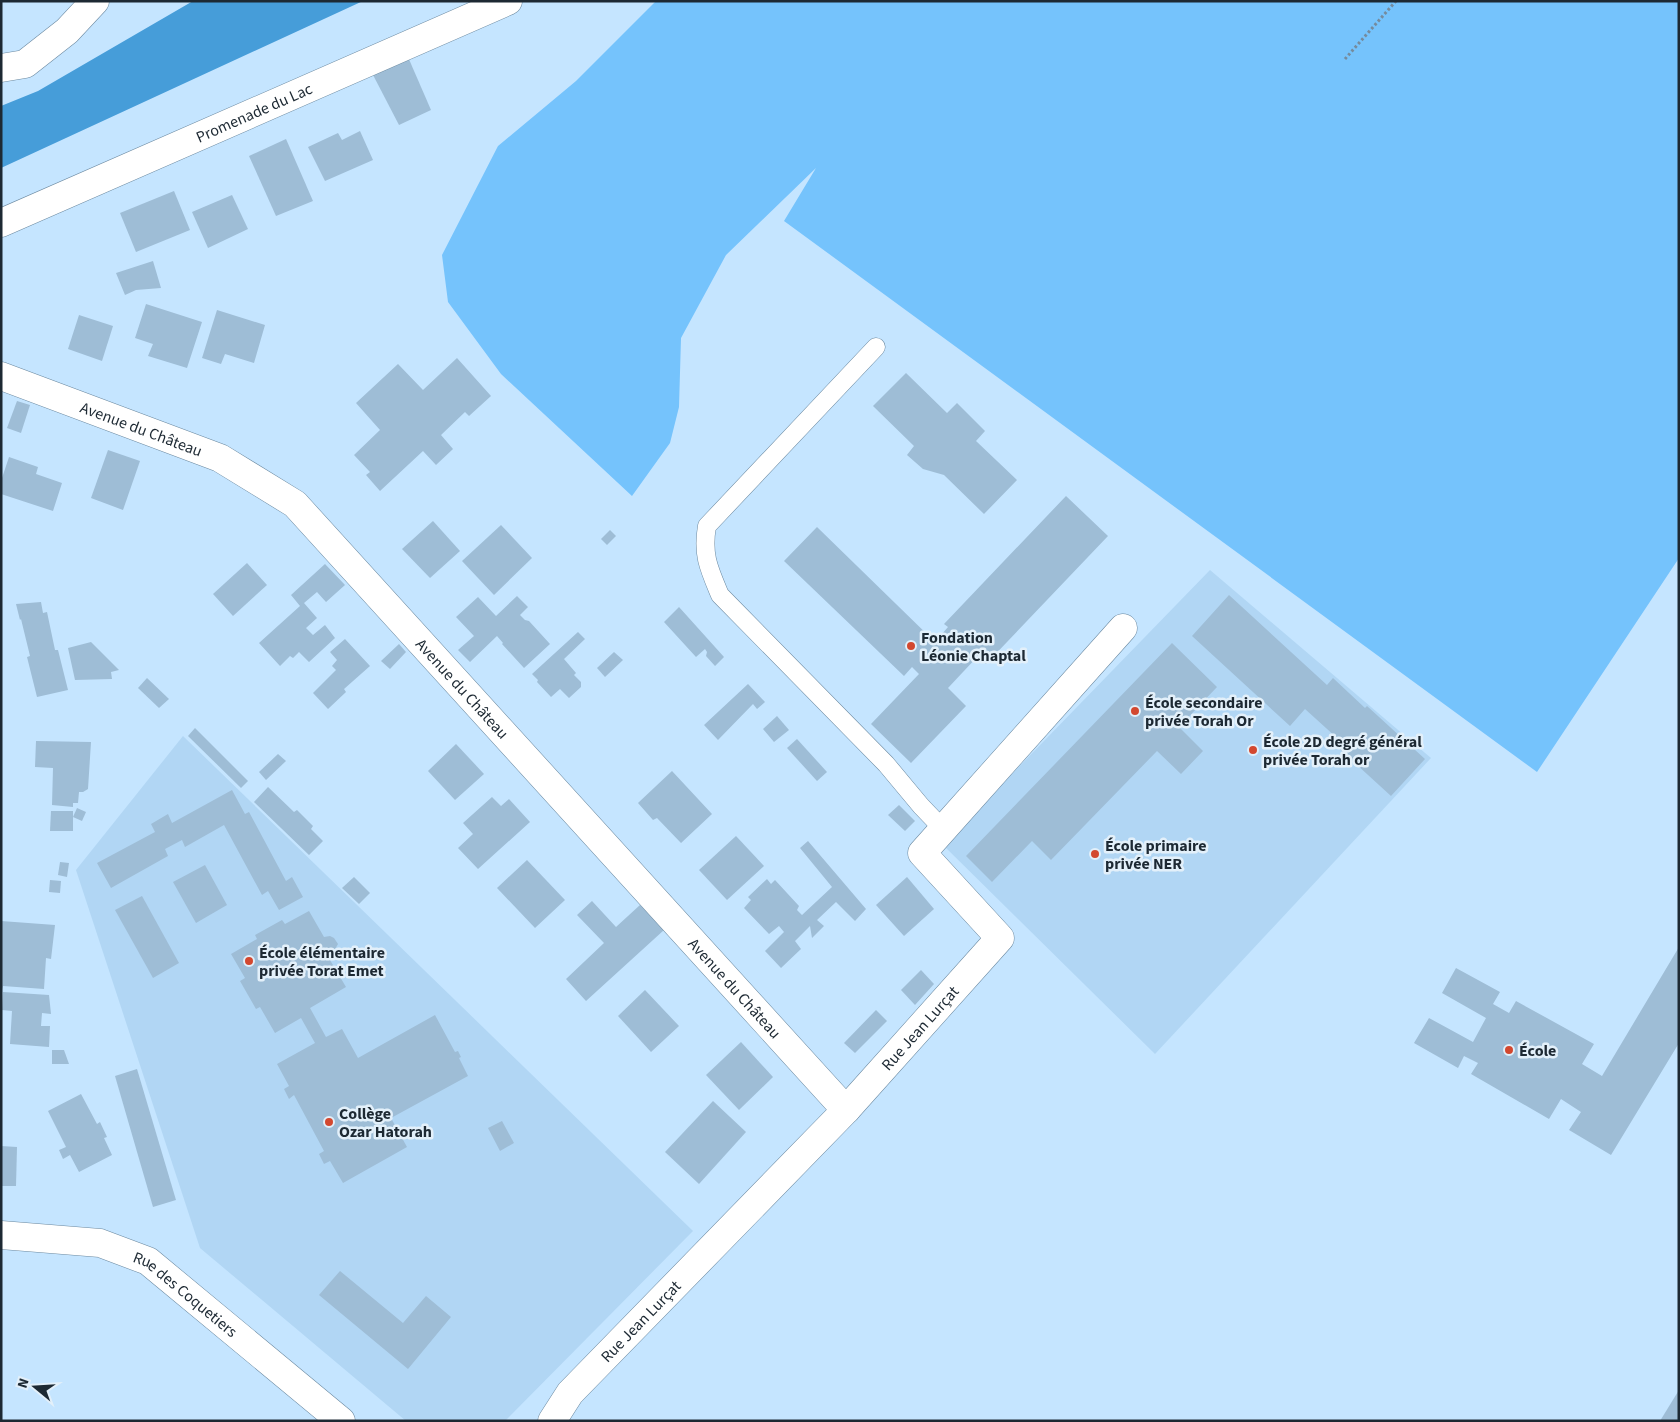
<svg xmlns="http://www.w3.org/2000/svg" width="1680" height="1422" font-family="'Source Sans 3',sans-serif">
  <rect width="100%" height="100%" fill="#c5e5ff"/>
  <g fill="#b1d6f4">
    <polygon points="1210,570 1431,758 1155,1054 943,845"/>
    <polygon points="183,736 693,1231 505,1421 406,1421 200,1248 76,870"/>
  </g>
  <polygon fill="#75c3fc" points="656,1 1679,1 1679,558 1537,772 784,221 816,168 726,255 681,338 679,407 670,443 632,496 501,374 448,302 442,255 498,146 576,81"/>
  <polygon fill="#469dd9" points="193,1 363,1 1,168 1,106 38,91"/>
  <g fill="#9ebdd6">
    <polygon points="408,57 431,110 399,125 372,73"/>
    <polygon points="360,131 373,160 325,181 308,147 338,133 342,140"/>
    <polygon points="286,139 313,201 276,216 249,156"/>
    <polygon points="174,191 190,230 136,252 120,213"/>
    <polygon points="232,195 248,229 208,248 192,212"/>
    <polygon points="153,261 161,288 136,290 125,295 116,273"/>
    <polygon points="146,304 202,322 187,368 148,356 153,344 135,338"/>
    <polygon points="217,310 265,325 254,363 225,354 221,364 202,358"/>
    <polygon points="79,315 113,326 102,361 68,349"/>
    <polygon points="457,358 491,396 469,416 465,412 441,435 453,449 436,465 423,451 380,491 366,475 370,472 354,455 380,430 356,403 398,364 423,390"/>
    <polygon points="906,373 947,413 957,403 985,431 976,441 1017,480 984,514 944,475 923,469 907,455 914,446 873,406"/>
    <polygon points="17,401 30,405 21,433 7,428"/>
    <polygon points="108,450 140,461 123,510 91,498"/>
    <polygon points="9,457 38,467 36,474 62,483 53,511 1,494 1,481"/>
    <polygon points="1066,496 1108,536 986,664 978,656 948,688 966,706 911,763 871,724 919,674 912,667 904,676 784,561 817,527 935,642 948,627 944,624"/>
    <polygon points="433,521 460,551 430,578 402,549"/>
    <polygon points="501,525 532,558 494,595 462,561"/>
    <polygon points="610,530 616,536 607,545 601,539"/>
    <polygon points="247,563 267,585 233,616 213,594"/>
    <polygon points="325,564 345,585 326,602 317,592 304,603 317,618 306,628 313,635 325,625 335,638 309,662 299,652 293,658 290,656 280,666 259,643 300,606 291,595"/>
    <polygon points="1229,595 1327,685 1333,678 1365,708 1367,706 1425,759 1391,796 1333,743 1337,738 1305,709 1290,726 1192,636"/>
    <polygon points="517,596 528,607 520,615 525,620 529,621 550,644 524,668 502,644 503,643 497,636 470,662 458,650 474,636 456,617 478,597 496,616"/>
    <polygon points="41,602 43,613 47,612 55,650 58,650 68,690 37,697 27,657 30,656 21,619 20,620 16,604"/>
    <polygon points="679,607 724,657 715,666 706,656 707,652 705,649 696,657 664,622"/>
    <polygon points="578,632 585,639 564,659 576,673 574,675 581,682 581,687 569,698 560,689 551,697 537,682 538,680 532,674"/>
    <polygon points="345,639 370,666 344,689 346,692 328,709 313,693 336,670 332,666 337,660 330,652"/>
    <polygon points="91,642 119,670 111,672 112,679 75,680 68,648"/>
    <polygon points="1172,643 1217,687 1179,727 1203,751 1181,774 1157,751 1051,860 1032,841 992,882 966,856"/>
    <polygon points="399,644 406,652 390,669 381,661"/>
    <polygon points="614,652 623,660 605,677 597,668"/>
    <polygon points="147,678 169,699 159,708 138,688"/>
    <polygon points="748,684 765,702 757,709 753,704 718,740 704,725"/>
    <polygon points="777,716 789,730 774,742 763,729"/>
    <polygon points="195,728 248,781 241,788 188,736"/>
    <polygon points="797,739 827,772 817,781 787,748"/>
    <polygon points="36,741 91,742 88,789 83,792 79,792 78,803 73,803 73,807 52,805 53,768 35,767"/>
    <polygon points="456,744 484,774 455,800 428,771"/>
    <polygon points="278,754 286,761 266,780 259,772"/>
    <polygon points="672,771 712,814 681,843 657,818 653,820 638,803"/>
    <polygon points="268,787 294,812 297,810 313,826 311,829 323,841 309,855 254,802"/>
    <polygon points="232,790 245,814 249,812 286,881 292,877 303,897 279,910 268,891 262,895 224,825 185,847 182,840 165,849 168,856 111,888 97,863 155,832 151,824 168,814 172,823"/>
    <polygon points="492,797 501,806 509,799 530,822 478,869 458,848 473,834 463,823"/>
    <polygon points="899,805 915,821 905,831 888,815"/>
    <polygon points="77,808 86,812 82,821 73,817"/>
    <polygon points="51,811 73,811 73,831 50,831"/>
    <polygon points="736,836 764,866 727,900 699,870"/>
    <polygon points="808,841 866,909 855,921 836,902 817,920 824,926 812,938 810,926 795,941 801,949 781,968 765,951 784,932 779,926 769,934 744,908 751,900 748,897 767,879 771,884 775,880 799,906 797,910 802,915 832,887 800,848"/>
    <polygon points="527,860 565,900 535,928 497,888"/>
    <polygon points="60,862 69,863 67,877 58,875"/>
    <polygon points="205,865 227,905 196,923 173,882"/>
    <polygon points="354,877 370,893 359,904 342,888"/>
    <polygon points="907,877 934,909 904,936 876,905"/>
    <polygon points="50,880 61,881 60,893 49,892"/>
    <polygon points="142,896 179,963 153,978 115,910"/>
    <polygon points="592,901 616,927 640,905 664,930 586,1001 566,979 604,943 577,915"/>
    <polygon points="309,911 324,937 330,936 334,938 338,944 334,951 327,955 346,987 310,1008 326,1037 342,1029 358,1058 435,1015 455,1052 458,1051 461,1057 459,1058 468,1076 391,1118 407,1147 343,1183 330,1161 324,1164 319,1154 324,1151 294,1095 289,1099 284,1089 289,1086 277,1064 315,1043 301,1018 275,1033 260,1007 256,1009 240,981 245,978 231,954 257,939 255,935 282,920 285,924"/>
    <polygon points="1,921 55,925 51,959 46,958 44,989 3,986 1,994"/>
    <polygon points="1679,947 1679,1043 1611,1155 1569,1130 1581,1112 1561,1099 1549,1119 1471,1074 1478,1063 1464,1056 1458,1068 1414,1043 1429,1018 1473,1042 1486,1018 1442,993 1456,968 1500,992 1493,1004 1509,1013 1516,1001 1594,1044 1582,1064 1602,1076"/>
    <polygon points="921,970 934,984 915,1005 901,990"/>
    <polygon points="645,990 679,1026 651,1052 618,1016"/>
    <polygon points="3,992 49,995 51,1014 42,1013 41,1026 50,1026 49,1047 10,1044 12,1011 2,1010"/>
    <polygon points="876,1010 887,1021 855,1053 844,1043"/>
    <polygon points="741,1042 773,1077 739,1110 706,1075"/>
    <polygon points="52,1050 64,1050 69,1064 52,1064"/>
    <polygon points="137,1069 176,1200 153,1207 115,1076"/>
    <polygon points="81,1094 97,1124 100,1122 107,1137 104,1138 112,1155 79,1172 70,1155 63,1159 59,1150 66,1147 48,1111"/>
    <polygon points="713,1101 746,1132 699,1184 665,1152"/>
    <polygon points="502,1121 514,1143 500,1151 488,1128"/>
    <polygon points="1,1146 17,1147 16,1186 1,1186"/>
    <polygon points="340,1271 403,1323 426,1296 451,1317 408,1369 319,1295"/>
    <polygon points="1679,1390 1679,1421 1660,1421"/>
  </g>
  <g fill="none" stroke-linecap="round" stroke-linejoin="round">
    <g stroke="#6b89a0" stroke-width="19">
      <path id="lane" d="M876,347L707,526C702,555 709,569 720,595L886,764L921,806L943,829"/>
    </g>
    <g stroke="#6b89a0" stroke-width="29">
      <g id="street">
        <polyline points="1,68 25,64 67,31 95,1"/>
        <path id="s1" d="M1,223L508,1"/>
        <path id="s2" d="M1,376L220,458L295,504L846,1110"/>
        <path id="s3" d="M1,1235L100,1243L148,1261L341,1421"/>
        <path id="s4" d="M552,1421L570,1393L846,1110L1000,938L922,853L1123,628"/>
      </g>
    </g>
    <polyline stroke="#758b9d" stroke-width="3" stroke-dasharray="2.5 2.5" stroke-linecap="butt" points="1345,59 1396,1"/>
    <use href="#lane" stroke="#fff" stroke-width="18"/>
    <use href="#street" stroke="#fff" stroke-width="28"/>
  </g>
  <g fill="#d3482f" stroke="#e3f0fa" stroke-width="2">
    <circle cx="911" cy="646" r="5"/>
    <circle cx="1135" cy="711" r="5"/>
    <circle cx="1253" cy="750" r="5"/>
    <circle cx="1095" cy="854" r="5"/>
    <circle cx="249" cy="961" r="5"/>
    <circle cx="1509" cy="1050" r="5"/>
    <circle cx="329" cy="1122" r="5"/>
  </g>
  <g text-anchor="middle" stroke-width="5" stroke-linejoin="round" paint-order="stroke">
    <g font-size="16" fill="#1d2933" stroke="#e3f0fa">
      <text dy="6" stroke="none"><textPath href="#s1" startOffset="276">Promenade du Lac</textPath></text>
      <text dy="6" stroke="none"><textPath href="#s2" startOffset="150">Avenue du Château</textPath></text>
      <text dy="6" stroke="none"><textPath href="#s2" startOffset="571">Avenue du Château</textPath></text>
      <text dy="6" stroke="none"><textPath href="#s2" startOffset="976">Avenue du Château</textPath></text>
      <text dy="6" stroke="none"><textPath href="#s4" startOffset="539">Rue Jean Lurçat</textPath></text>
      <text dy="6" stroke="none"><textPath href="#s3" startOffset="200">Rue des Coquetiers</textPath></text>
      <text dy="6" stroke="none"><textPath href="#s4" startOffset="134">Rue Jean Lurçat</textPath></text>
    </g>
    <g font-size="16" font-weight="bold" fill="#1d2933" stroke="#e3f0fa" text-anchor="start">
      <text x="921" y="643">Fondation<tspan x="921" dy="18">Léonie Chaptal</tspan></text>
      <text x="1145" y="708">École secondaire<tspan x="1145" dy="18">privée Torah Or</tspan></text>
      <text x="1263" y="747">École 2D degré général<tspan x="1263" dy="18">privée Torah or</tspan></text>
      <text x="1105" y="851">École primaire<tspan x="1105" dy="18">privée NER</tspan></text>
      <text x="259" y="958">École élémentaire<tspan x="259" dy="18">privée Torat Emet</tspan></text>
      <text x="1519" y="1056">École</text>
      <text x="339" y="1119">Collège<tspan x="339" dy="18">Ozar Hatorah</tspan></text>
    </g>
  </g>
  <rect width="1680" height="1422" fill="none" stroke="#1d2933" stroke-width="5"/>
  <g transform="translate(35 1387) rotate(288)" stroke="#e3f0fa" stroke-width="4" paint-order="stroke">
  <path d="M0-4L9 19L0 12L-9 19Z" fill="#1d2933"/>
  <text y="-8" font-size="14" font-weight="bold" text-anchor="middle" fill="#1d2933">N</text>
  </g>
</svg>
